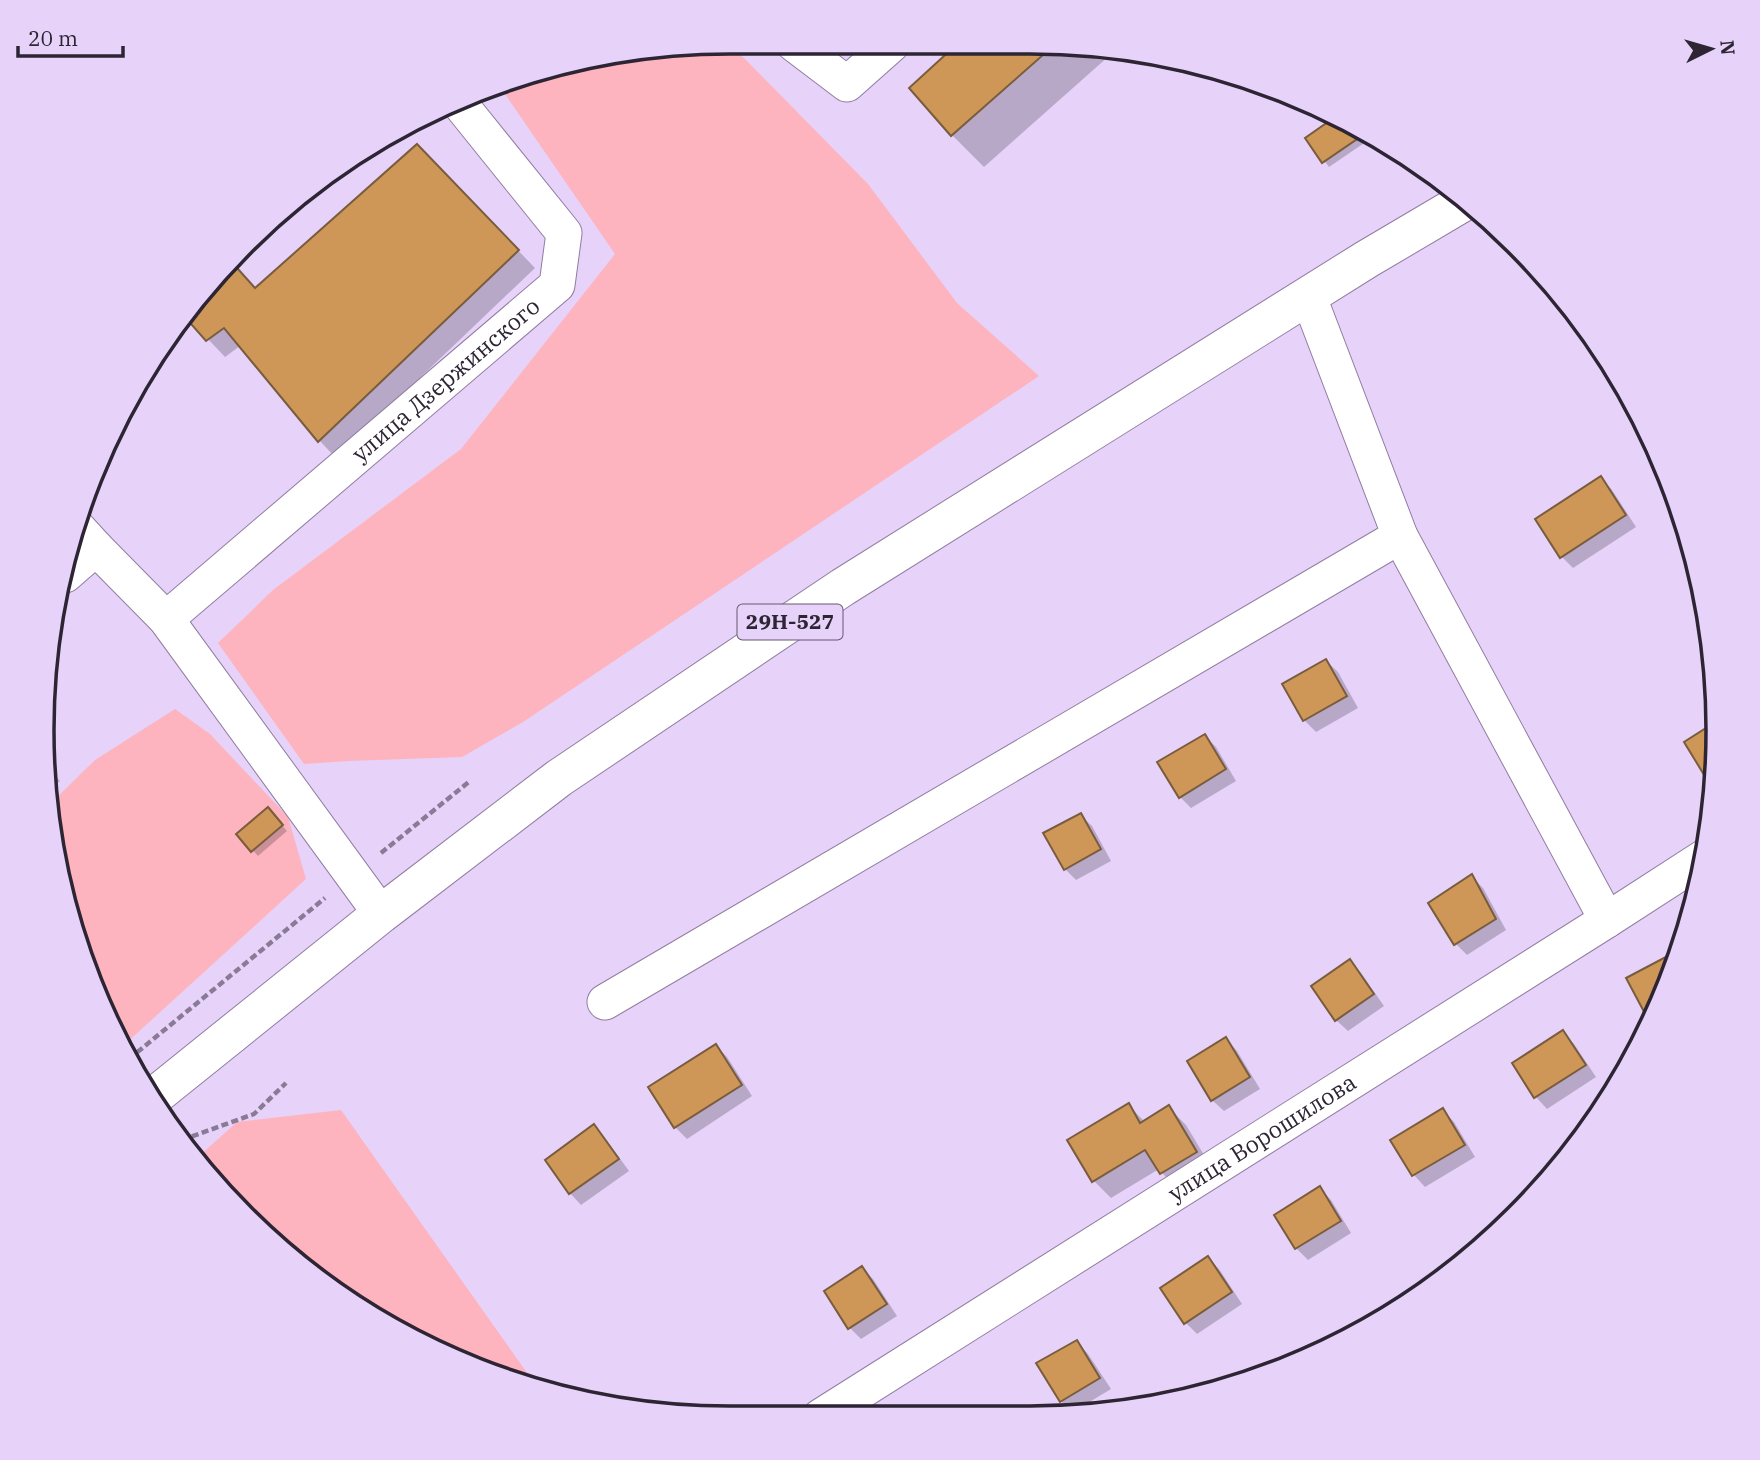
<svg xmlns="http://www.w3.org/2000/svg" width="1760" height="1460" font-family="'IBM Plex Serif',serif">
  <rect width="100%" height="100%" fill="#e7d2f9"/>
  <g fill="#fdb4bf">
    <polygon points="721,43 743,57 868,184 957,303 1039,376 523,722 462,757 348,761 304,764 218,643 273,590 461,449 615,254 500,87 552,65"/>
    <polygon points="175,709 210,734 288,817 306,879 123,1046 95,994 55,864 51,803 95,760"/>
    <polygon points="341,1110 537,1387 509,1382 386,1326 276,1247 198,1157 237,1122"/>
  </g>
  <g fill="#0003">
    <polygon points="959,45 1118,48 984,167 952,135"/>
    <polygon points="1339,116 1373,137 1329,167 1307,138"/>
    <polygon points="434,163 535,268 336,458 319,440 240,346 225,357 190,320 157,350 229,261 256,290"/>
    <polygon points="1601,478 1612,490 1636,527 1573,568 1562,557"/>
    <polygon points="1326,661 1338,672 1358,708 1316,732 1304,720 1284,685"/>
    <polygon points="1205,736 1216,747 1236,781 1191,808 1180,797"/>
    <polygon points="49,769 60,781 50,790"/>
    <polygon points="273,815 287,831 258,856 238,834"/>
    <polygon points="1080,815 1092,826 1111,861 1076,880 1065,869"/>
    <polygon points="1472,877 1483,888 1506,930 1467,955 1456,944"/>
    <polygon points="1350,961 1361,973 1384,1006 1348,1031 1336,1020"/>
    <polygon points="1563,1033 1574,1044 1596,1077 1547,1109 1536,1097 1514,1063"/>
    <polygon points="1226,1039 1237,1051 1260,1089 1224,1111 1212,1100"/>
    <polygon points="716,1046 727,1057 752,1096 687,1139 675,1127 650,1088"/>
    <polygon points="1129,1106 1145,1122 1169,1108 1186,1125 1213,1170 1178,1191 1159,1169 1111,1198 1094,1181"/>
    <polygon points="1442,1110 1454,1122 1475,1157 1425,1187 1414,1175 1393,1140"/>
    <polygon points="594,1127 605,1138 629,1171 581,1205 570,1193 547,1160"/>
    <polygon points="1320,1189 1331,1200 1351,1233 1308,1260 1296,1248 1276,1215"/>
    <polygon points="1208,1258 1219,1269 1242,1304 1197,1334 1186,1323"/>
    <polygon points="862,1268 873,1279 897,1316 861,1339 850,1328"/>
    <polygon points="1077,1342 1088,1354 1111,1389 1073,1412 1061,1401"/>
  </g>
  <g fill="#ce9757" stroke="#785c3d" stroke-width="2">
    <polygon points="956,45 1052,47 951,136 909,88"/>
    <polygon points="1338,115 1366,133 1322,163 1305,138"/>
    <polygon points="417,144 519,250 318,442 224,328 206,341 184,316 230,260 255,288"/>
    <polygon points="1601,476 1626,515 1560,558 1535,519"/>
    <polygon points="1326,659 1347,696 1303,721 1282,684"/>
    <polygon points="1717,721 1718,730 1713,781 1709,783 1684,742"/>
    <polygon points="1205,734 1226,769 1179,798 1157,762"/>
    <polygon points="268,807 283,825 251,852 236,834"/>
    <polygon points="1081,813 1101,849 1064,870 1043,833"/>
    <polygon points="1472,874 1496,919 1454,945 1428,903"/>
    <polygon points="1679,950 1666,993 1650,1023 1626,978"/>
    <polygon points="1350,959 1374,994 1335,1021 1311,986"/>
    <polygon points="1563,1030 1586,1065 1534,1098 1512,1063"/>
    <polygon points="1226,1037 1250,1077 1211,1101 1187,1061"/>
    <polygon points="716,1044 742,1085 674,1128 648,1087"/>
    <polygon points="1129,1103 1140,1123 1169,1105 1197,1152 1160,1174 1145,1150 1092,1182 1067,1140"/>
    <polygon points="1443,1108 1465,1145 1412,1176 1390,1140"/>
    <polygon points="594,1124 619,1159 569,1194 545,1160"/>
    <polygon points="1320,1186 1341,1221 1295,1249 1274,1215"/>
    <polygon points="1208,1256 1232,1292 1184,1324 1160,1288"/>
    <polygon points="862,1266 887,1304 848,1329 824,1291"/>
    <polygon points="1077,1340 1100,1378 1060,1402 1036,1363"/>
  </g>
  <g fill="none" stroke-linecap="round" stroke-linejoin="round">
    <g stroke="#917da1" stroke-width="37">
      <g id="minor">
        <polyline points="793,43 847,84 892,44"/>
        <polyline points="1308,295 1400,536 1607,920"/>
        <polyline points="75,525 96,548"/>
        <polyline points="65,575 96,548 166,619 381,914"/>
        <path id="s1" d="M166,619L557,285L564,233L460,104"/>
        <polyline points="605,1002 1400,536"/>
        <path id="s2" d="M820,1417L1607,920L1706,856"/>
      </g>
    </g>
    <g stroke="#917da1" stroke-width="40">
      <polyline id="major" points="151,1099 381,914 559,778 843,587 1367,259 1467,200"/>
    </g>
    <g stroke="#897b96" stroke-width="4.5" stroke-dasharray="7 3.5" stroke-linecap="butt">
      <polyline points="381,853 470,781"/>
      <polyline points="129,1059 325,898"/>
      <polyline points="182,1140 254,1114 286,1083"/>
    </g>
    <use href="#minor" stroke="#fff" stroke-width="35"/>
    <use href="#major" stroke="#fff" stroke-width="38"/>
  </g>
  <g text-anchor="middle" stroke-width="5" stroke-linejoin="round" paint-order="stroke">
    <rect fill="#e7d2f9" stroke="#65596f" stroke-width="2" x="737.5" y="604.5" width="105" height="35" rx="5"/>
    <g font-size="21" font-weight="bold" fill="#2d2534">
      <text x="790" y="629">29Н-527</text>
    </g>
    <g font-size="23" fill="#2d2534" stroke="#e7d2f9">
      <text dy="8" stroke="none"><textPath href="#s1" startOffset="368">улица Дзержинского</textPath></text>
      <text dy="8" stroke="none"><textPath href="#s2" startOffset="523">улица Ворошилова</textPath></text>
    </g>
  </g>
  <path d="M0 0H1760V1460H0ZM730 54H1030A676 676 0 0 1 1706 730V730A676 676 0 0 1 1030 1406H730A676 676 0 0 1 54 730V730A676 676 0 0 1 730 54Z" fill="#e7d2f9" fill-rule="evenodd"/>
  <path fill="none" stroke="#2d2534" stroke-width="3.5" d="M730 54H1030A676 676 0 0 1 1706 730V730A676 676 0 0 1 1030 1406H730A676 676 0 0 1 54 730V730A676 676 0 0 1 730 54Z"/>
  <g transform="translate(1711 49) rotate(85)" stroke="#e7d2f9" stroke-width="5" paint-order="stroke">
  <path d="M0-5L12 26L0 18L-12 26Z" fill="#2d2534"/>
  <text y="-10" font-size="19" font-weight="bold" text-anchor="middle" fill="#2d2534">N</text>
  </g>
  <path d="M18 46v10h105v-10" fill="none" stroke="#2d2534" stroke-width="3.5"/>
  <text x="28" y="46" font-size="21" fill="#2d2534" stroke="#e7d2f9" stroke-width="5" paint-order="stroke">20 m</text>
</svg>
